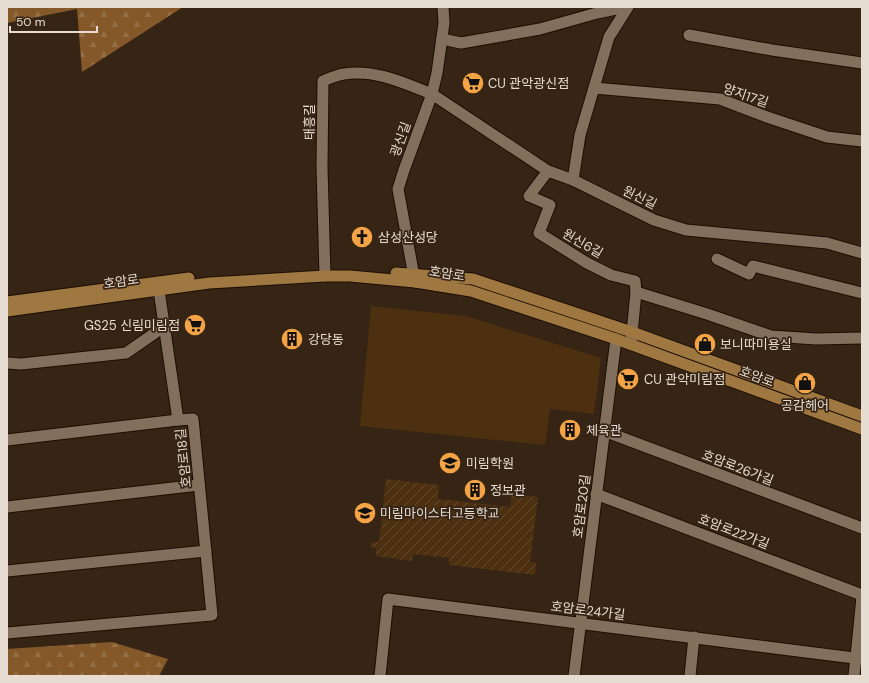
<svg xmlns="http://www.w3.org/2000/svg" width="869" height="683" font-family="'DM Sans','Noto Sans KR',sans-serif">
  <defs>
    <pattern id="forest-firs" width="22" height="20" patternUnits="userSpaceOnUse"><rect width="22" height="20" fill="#845828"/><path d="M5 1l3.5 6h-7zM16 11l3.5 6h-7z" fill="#956f46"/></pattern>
    <pattern id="garden-furrows" width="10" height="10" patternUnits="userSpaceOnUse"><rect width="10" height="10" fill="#4c3010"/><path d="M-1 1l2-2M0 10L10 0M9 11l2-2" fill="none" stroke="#664d32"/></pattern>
  </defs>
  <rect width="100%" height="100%" fill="#362515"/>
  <g fill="url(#forest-firs)">
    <polygon points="7,7 183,7 82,72 77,9 7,23"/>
    <polygon points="112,642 168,659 159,676 7,676 7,649"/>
  </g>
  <polygon fill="url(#garden-furrows)" points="386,479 439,485 438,499 510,507 512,494 538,497 530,562 536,563 535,575 449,565 449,558 413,554 412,561 376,556 376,548 370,547 371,542 379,542"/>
  <polygon fill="#4c3010" points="371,306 466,316 601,358 594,414 550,409 545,445 360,426"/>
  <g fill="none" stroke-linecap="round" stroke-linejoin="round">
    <g stroke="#1d0e01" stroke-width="13">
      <g id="minor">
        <polyline points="689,35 772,50 862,63"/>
        <polyline points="442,39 461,43 540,29 597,13 626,7"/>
        <polyline points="594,88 720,99 767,117 827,137 862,141"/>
        <polyline points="548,171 529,196 550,205 539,233 587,263 611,275 635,281 636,292 631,344"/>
        <polyline points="573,180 580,135 609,37 628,7"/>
        <polyline points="717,259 749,274 753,266 862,293"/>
        <path d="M325,276L322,167L323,81C330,78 337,75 344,74C375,69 404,83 432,94"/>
        <polyline points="415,282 398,189 404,170 432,94 437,73 444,23 443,7"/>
        <polyline points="636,292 707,314 771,336 816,339 862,338"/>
        <polyline points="7,363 21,364 126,353 165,326"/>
        <polyline points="604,431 862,528"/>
        <polyline points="7,440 178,420"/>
        <polyline points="596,494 862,595"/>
        <polyline points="7,507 199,485"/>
        <polyline points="7,571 206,551"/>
        <polyline points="7,633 212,615 193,419 178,420 159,290"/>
        <polyline points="380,676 388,599 862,659"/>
        <polyline points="574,676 616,339"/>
        <polyline points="690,676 694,637"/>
        <polyline points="854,676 862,597"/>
      </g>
    </g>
    <g stroke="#1d0e01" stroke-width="13">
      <polyline id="tertiary" points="432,94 548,171 573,180 654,220 686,230 827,243 862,253"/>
    </g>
    <g stroke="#1d0e01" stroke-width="13">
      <g id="secondary">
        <polyline points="396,273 473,279 632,332 862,416"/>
        <polyline points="7,302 189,278"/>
        <polyline points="7,311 209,283 325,276 350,276 415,282 471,291 616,339 862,429"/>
      </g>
    </g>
    <use href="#minor" stroke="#826f5c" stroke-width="11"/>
    <use href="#tertiary" stroke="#826f5c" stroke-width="11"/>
    <use href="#secondary" stroke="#9e7741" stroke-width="11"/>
  </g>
  <defs>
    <g id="supermarket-disc" transform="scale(1.15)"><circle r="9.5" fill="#f4a345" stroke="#362515"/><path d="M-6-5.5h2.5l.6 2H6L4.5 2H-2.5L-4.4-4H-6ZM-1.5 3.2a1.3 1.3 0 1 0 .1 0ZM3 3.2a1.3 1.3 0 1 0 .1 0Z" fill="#111"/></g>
    <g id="church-disc" transform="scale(1.15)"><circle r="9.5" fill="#f4a345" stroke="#362515"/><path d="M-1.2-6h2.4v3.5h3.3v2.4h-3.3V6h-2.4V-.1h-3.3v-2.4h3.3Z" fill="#111"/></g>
    <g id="building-disc" transform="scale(1.15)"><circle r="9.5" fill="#f4a345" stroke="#362515"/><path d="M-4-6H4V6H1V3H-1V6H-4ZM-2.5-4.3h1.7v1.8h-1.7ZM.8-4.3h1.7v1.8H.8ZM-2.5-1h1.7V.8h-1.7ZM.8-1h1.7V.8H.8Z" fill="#111"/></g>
    <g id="shop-disc" transform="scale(1.15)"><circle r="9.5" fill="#f4a345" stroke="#362515"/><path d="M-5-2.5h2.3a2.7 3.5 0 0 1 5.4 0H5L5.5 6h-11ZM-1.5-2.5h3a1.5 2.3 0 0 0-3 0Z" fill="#111"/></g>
    <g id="school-disc" transform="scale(1.15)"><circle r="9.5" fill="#f4a345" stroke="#362515"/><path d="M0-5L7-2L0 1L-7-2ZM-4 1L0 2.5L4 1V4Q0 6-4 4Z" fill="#111"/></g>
  </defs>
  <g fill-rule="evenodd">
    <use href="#supermarket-disc" x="473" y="83"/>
    <use href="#church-disc" x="362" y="237"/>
    <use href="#supermarket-disc" x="195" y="325"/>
    <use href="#building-disc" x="292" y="339"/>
    <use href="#shop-disc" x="705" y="344"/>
    <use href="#supermarket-disc" x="628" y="379"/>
    <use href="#shop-disc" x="805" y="383"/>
    <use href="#building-disc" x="570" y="430"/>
    <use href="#school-disc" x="450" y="463"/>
    <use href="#building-disc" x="475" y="490"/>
    <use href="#school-disc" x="365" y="513"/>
  </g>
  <g text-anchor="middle" stroke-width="3.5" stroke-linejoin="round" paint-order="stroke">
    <g font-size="13" fill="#e7dcd1" stroke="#362515" text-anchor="start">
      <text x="488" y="88">CU 관악광신점</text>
      <text x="378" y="242">삼성산성당</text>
      <text x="180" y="330" text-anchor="end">GS25 신림미림점</text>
      <text x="308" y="344">강당동</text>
      <text x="720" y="349">보니따미용실</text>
      <text x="644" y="384">CU 관악미림점</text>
      <text x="805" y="410" text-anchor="middle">공감헤어</text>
      <text x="586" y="435">체육관</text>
      <text x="466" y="468">미림학원</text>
      <text x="490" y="495">정보관</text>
      <text x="380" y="518">미림마이스터고등학교</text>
    </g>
    <g font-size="13" fill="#e7dcd1" stroke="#362515">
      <text transform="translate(746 95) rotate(19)" y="5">양지17길</text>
      <text transform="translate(309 122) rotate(-90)" y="5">태흥길</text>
      <text transform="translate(400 139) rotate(-70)" y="5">광신길</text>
      <text transform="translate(640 197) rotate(26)" y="5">원신길</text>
      <text transform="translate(583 243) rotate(30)" y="5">원신6길</text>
      <text transform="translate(447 273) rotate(9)" y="5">호암로</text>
      <text transform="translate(121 281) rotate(-8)" y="5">호암로</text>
      <text transform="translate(757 376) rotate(20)" y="5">호암로</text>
      <text transform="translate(183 458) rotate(-96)" y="5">호암로18길</text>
      <text transform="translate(738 467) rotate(21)" y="5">호암로26가길</text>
      <text transform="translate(581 506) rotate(-83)" y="5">호암로20길</text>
      <text transform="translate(734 531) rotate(21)" y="5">호암로22가길</text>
      <text transform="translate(588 610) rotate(7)" y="5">호암로24가길</text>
    </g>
  </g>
  <rect width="869" height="683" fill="none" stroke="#e7dcd1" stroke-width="16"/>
  <path d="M10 26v6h87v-6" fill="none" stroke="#e7dcd1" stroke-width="2"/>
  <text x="16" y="26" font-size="12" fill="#e7dcd1" stroke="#362515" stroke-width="3" paint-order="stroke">50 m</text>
</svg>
